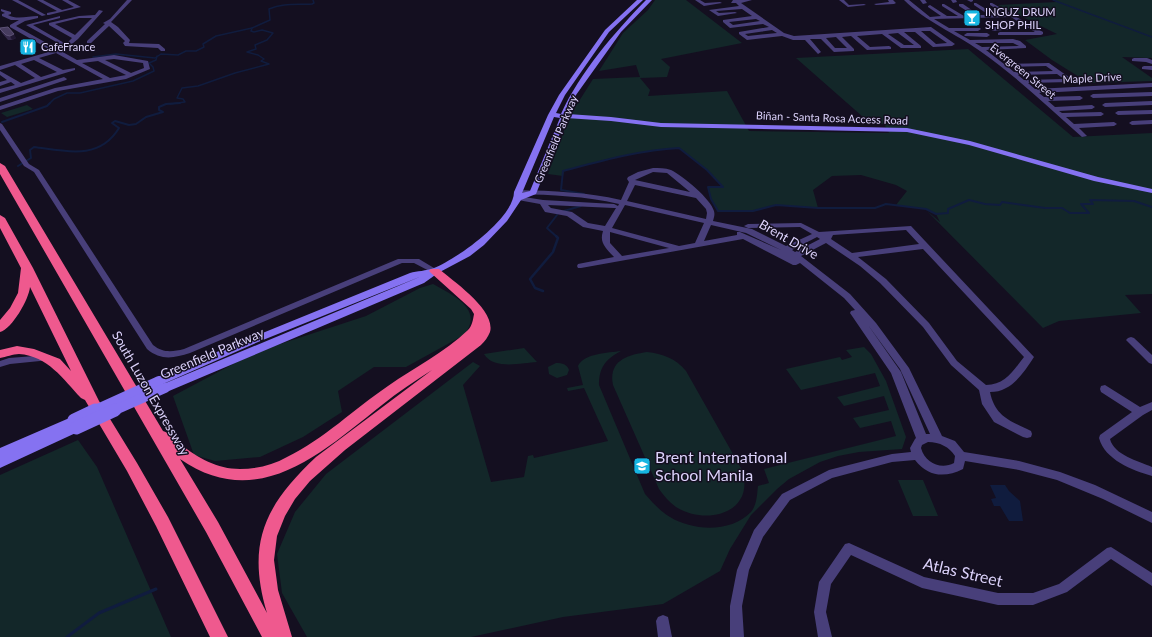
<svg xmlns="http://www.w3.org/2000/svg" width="1152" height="637" font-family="Lato,sans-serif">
  <rect width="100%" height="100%" fill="#140f20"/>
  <g fill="#132729">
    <polygon points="655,0 686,0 742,43 661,59 670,67 667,77 640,78 650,90 648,96 727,91 749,131 889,133 884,124 871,124 796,58 968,49 1073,137 1152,133 1152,294 1125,295 1141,313 1059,321 1043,328 927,211 940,222 936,214 926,209 896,205 907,191 896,185 861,175 832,176 813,190 818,208 776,205 753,211 718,211 711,199 708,187 722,186 707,170 679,148 663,149 607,159 564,171 563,176 548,174 569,117 593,79 640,77 636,65 599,71 623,33 648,10"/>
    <polygon points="1053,0 1152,0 1152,58 1122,57 1152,78 1152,81 1089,83 1052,60 1025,40 1057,34 998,5 1057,2"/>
    <polygon points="27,105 33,109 7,117 1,113"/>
    <path d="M433,284C452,295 485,309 464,335L406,367H374L338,391L342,412L303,437L260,457L215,461L194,455L173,396L235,363L274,346L366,316L420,288Z"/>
    <path d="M864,347L871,354L886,381L906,437L902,449L859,452L838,456L820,462L789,479L777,489L751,515L730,549L720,571L663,604L563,617L471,637H307L282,593L277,554L295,512L326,474L473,362L480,366L463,385L491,482L524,477L528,456L533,455L534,458L608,441L584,388L568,391L567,388L583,385L578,366C584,353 608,353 621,351C606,359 599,367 599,385L645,494C653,503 660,511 670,517C693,531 731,533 751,512C757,505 757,494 758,486L769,483L764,469L896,436L891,421L860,428L853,418L889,410L884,396L844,406L837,397L880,386L875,373L801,390L786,369L840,357L842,360L852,357L846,350Z"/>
    <path d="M524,348L537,362C522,363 493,370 484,354Z"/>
    <path d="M647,352C663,354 675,358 686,371L742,470C756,513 706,526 676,507C669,502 664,496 659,489L613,385C608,361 627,355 647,352Z"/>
    <path d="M556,363C562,363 567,364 569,370L567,375L557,378L549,374L548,367Z"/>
    <polygon points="78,440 97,467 171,637 0,637 0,475"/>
    <polygon points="898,480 923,480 938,516 913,516"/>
  </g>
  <polygon fill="#101c3e" points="990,485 1005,485 1009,491 1020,501 1023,521 1009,521 1000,506 994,506 991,499 996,498"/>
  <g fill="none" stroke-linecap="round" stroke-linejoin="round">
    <g stroke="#101c3e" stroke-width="1.5">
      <polyline points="1053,0 1152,37"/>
      <polyline points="93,57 116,54 155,58 161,54 178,55 186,51 196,51 204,47 203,44 216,36 252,28"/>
      <polyline points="49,104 54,99 67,93 80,93 133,81 154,71 153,67 149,63 156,60 157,56"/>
      <path d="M170,104L185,102L183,99L177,98L182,88L198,86L235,73L269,64L261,61L264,59L258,55L247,52L256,49L255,45L267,40L273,33L262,30L254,32L251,31L252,28L270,20L269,9C283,3 297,5 312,4L314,3L313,0"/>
    </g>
    <g stroke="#101c3e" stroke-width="2">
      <polyline points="2,122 47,106 50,103"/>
      <path d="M18,166L31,158L30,150L34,147C65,151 99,161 119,128L112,123L115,121L129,125L136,124L146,117L163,112L159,110V107L166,104L180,103"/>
      <path d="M584,194L561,190L563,171C601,161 640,150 679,148L707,170L723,187H708L711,199L718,211H753L776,205L818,208H875L886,204L926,209L936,214L948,213V209L969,200L985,204L1000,205L1002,202L1045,208H1062L1070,213H1089L1081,204H1093L1090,200L1134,201L1152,207"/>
      <polyline points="564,211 581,206"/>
      <polyline points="557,215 547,228 557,237"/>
    </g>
    <polyline stroke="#101c3e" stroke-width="2.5" points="543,291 535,288 530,279 553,252 558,238 556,236"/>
    <polyline stroke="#101c3e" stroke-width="3" points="67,637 99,613 156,589"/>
    <g fill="#483f7a" fill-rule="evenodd">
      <polygon points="12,0 18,0 46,15 42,16"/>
      <polygon points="37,0 43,0 62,10 74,7 62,0 68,0 81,7 49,15 47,15 47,13 57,11"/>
      <polygon points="127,0 132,0 111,22 118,27 130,40 129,43 159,44 165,49 165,51 161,51 158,48 125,46 123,43 125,41 109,26 91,43 87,43 87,41 105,24 103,23 110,19"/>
      <polygon points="695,0 700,0 705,3 720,2 722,3 704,6"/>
      <path d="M733,0H752L741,3L784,33L794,36L931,27L955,44L952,46L933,47L915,32H904L921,46V48H901L882,34L857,36L870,47L889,46L891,47V49L867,50L851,36L842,37L854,49V51L834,52L821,39H810L821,52L818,54L805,40H793L782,36L747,40L739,34V32L769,27L763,24L730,28L723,22V20L752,16L742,9L716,11L719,13L735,12L737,13L718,16L709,10L739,6L736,3H731ZM756,19L760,21L733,25L729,22ZM772,30L777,33L748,36L745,34ZM921,31H930L947,43L936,44ZM898,33L914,45H904L888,34ZM836,37L847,48H835L826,38Z"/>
      <polygon points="839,0 844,0 849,5 864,4 866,5 848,7"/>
      <polygon points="888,0 893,0 896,3 894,4 876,5 874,4 889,2"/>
      <path d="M904,0H909L930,17L941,16L928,7V6L930,5L947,16H958L942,6V4H944L964,16L973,15L959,6V4H963L979,15H989L974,5V3H976L996,15H1007L990,5V3H992L1043,32V34L1041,35H998V33L1000,32H1035L1011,17L934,19L949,28H980L981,29L978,31H954L970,40L1013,39L1020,41L1026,46V48L986,50L1004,64L1049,63L1073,80L1070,82L1028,83L1035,89L1152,83V87L1039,93L1044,97L1080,96L1083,98L1080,100L1048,101L1055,107L1092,105L1095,107L1092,109L1059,111L1062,113L1101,112L1104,114L1101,116L1066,117L1074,124L1114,122L1117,124L1114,126L1079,128L1087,136L1082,137C1048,107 1016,76 980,51C955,33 926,22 904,0ZM975,43H1013L1019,46L982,47ZM1046,66L1053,71L1014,72L1008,67ZM1057,74L1064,79L1024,80L1018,75Z"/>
      <polygon points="920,0 925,0 927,3 923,4"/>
      <polygon points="951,0 956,0 957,2 953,3"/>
      <polygon points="967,0 973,0 973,1 971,2"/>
      <path d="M1,9L11,12V14L8,15C17,20 28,16 38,16V18L25,21L16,26L77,60L114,55L148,61L150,69L126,79L58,91L0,110V106L55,88L103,79L56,53L39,58L63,70L75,68V70L0,93V89L15,85L11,82L0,86V82L7,80L0,75V71L21,83L35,78L15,65L0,70V66L52,51L10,27V25L19,20H11L2,16V14L5,13L1,11ZM114,59L143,63L144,68L131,73L105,60ZM34,60L57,72L41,77L21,64ZM98,61L126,75L110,78L82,63Z"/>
      <path d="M99,10L103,11L78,39L67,48L26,25L60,16V18L33,25L66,44L72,38L49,25V23L79,16L95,15ZM79,18H92L75,35L55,24Z"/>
      <polygon points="1010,26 1012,27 1012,29 993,31 990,29 993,27"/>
      <polygon points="967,33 987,33 990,35 987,37 965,36 964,35"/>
      <polygon points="1134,58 1147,58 1152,60 1152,64 1146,62 1132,61 1132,59"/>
      <polygon points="1144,66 1152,66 1152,70 1142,69 1142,67"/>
      <polygon points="64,77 67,79 66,80 0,102 0,98"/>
      <polygon points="1152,92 1152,96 1093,98 1090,96 1093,94"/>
      <polygon points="1152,101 1152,105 1105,107 1102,105 1105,103"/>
      <polygon points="1152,110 1152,114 1118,115 1115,113 1118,111"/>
      <polygon points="1152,120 1152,124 1132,125 1129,123 1132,121"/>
      <path d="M0,123L2,124L29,164L39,170L153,345C163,353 172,352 184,349L398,259H419L439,271L435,274L414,263H402L190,353C174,358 161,361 147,349L34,172L24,166L0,130Z"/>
      <path d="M653,168C659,168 665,168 671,170C683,176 711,199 714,211C715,215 714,217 713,221L752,229L786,246L812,234L800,227L748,228L744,226L748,224L801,223L819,232L911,226L1034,357C1023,374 1011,392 990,392C995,417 1011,421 1031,431L1032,434L1031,437L1027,438L1023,437L994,422L982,404L979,390L951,365L923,327L880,283L860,266L826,243L801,256L850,294L876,323L909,368L942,436L955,441L964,452L1019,461L1060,472L1095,485L1152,512V523L1103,499L1057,480L1019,470L965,461L963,469C945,478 928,477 915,460L892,462L832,478L790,500L763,537L749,570L742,606L744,637H730V606L737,570L754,530L782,494L829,470L892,454L911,452L910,448L915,439L916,438L891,373L850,313L851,311L855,310L844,298L800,263L796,265H793L743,239L581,268H578L577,266L578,264L614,257C606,248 599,243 603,231L583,227L567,216L545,212L540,204L518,200L514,198L518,196L543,200L614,204L618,206L619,204C585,196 552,195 518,194L514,192L518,190C553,191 587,192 621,200L629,182L627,179L628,177L638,172ZM653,172L667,173L690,192L635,180ZM635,185L696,198L706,209L707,213L706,219L627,201ZM548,205L614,208H616L605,226L588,223L572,212L551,208ZM625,205L704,223L695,243L679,246L612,228ZM711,225L746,233L781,250L740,232H737V235L704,241ZM906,230L919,244L852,253L831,239L833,235ZM610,232L669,248L622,256L610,243ZM817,237L820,239L795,252L792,250ZM923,249L1024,357C1013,371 1005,385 986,385L957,361L929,323L886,279L858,257ZM868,325L900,369L930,434H926L901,372ZM928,442C940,442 949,447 955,456L954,463C941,470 925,463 921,448L922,445Z"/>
      <polygon points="1131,337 1134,338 1152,355 1152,364 1149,363 1126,340 1128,338"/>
      <polygon points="47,355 52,358 50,360 10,364 0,367 0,361 9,358"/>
      <path d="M1105,385L1140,407L1152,402V410L1143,415L1110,439C1114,455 1138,461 1152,467V476C1132,470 1105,460 1099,438L1100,435L1132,412L1101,392L1100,389L1101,386Z"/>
      <polygon points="849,543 924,577 998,593 1033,593 1059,584 1107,548 1111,547 1152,573 1152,586 1111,559 1067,592 1033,605 998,605 922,588 851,555 831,584 826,612 832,637 818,637 814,612 819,582 845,544"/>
      <polygon points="663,615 668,617 672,637 658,637 656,621 658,617"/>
    </g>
    <g fill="#8572f1" fill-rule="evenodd">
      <path d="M637,0H643L609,32L565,95L556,113L561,114C580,72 615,32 646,0H652L621,32L576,95L568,114L611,117L661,123L907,128L970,141L1098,177L1152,189V193L1094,181L969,145L907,132L661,127L611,121L566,118L536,194L521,200L507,221L484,245L470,256L438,273L424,283L169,391H161L159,388L161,385L422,276L258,342L163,384H155L154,381L155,378L250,338L410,273C417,271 426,271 434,268C457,259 514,218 514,192L548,115L559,95L605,30ZM554,117L560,118L530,191L522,193Z"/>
      <polygon points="74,416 78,417 80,420 76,424 80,425 82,428 80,431 0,468 0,448"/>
    </g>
    <g fill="#ef598e" fill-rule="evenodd">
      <path d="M0,163L5,166L163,431C170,433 175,440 180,444C198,458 217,469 240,469C257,469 273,465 287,457C324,439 354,409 388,386C415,367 444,353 468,330C472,326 473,320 474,314L471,309L431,273L429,271L431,269H439C453,281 496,310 490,332C488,337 485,341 481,345L345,450L310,481L295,499L285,516L277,536L274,560L278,590L292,637H262L206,532L0,174ZM432,370L316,457C265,505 246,543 267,613L218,522L180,459C258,513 321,453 382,405C398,392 415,381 432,370Z"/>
      <path d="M0,215L5,218L33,268L99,401L137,463L168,517L228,637H210L156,526L127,471L85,400L81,398C63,379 48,356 19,354C13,354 6,357 0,358V350L17,346L34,349L60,359L71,371L30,287C29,299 12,329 0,332V320L10,308L18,293L21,268L0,228Z"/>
    </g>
    <g stroke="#8572f1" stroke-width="10">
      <polyline points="93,411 159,381"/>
      <polyline points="113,411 165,388"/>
    </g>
    <g stroke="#8572f1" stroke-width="13">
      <polyline points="74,420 95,410"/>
      <polyline points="76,428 115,410"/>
    </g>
  </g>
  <polygon fill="#352a4c" points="0,29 16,38 12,40 8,40 2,33"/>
  <polygon fill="#201733" points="14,34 16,38 12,40 10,36"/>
  <polygon fill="#473c5f" stroke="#5e5377" points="8,27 14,34 10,36 6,35 0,29 0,28"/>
  <defs>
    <g id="bar-square" transform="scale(0.9)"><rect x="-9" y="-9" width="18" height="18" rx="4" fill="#16b5e2" stroke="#140f20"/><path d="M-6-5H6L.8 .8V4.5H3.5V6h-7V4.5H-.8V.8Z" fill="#fff"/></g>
    <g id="restaurant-square" transform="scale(0.9)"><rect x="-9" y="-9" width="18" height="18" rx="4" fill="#16b5e2" stroke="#140f20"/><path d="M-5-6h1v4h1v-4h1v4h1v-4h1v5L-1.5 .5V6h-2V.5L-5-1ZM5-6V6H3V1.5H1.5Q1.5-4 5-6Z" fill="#fff"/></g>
    <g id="school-square" transform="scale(0.9)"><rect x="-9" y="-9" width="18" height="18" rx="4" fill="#16b5e2" stroke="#140f20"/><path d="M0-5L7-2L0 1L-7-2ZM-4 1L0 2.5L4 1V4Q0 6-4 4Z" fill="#fff"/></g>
  </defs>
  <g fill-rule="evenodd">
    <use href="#bar-square" x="972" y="18"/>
    <use href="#restaurant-square" x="28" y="47"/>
    <use href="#school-square" x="642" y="466"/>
  </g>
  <g text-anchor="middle" stroke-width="3" stroke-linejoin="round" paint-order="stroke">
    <g font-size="11" fill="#dcd2fb" stroke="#140f20" text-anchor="start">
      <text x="985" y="16">INGUZ DRUM<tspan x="985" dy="13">SHOP PHIL</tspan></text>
      <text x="41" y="51">CafeFrance</text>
    </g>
    <g font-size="11" fill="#dcd2fb" stroke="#140f20">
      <text transform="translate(1023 71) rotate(39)" y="4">Evergreen Street</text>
      <text transform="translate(1092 78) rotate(-3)" y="4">Maple Drive</text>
      <text transform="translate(832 118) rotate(2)" y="4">Biñan - Santa Rosa Access Road</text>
      <text transform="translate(556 139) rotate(-67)" y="4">Greenfield Parkway</text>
    </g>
    <g font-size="13" fill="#dcd2fb" stroke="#140f20">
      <text transform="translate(789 239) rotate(30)" y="5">Brent Drive</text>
      <text transform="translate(212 353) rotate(-23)" y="5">Greenfield Parkway</text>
      <text transform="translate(151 393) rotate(60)" y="5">South Luzon Expressway</text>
    </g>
    <g font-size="16" fill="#dcd2fb" stroke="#140f20" text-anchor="start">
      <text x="655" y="463">Brent International<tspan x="655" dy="18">School Manila</tspan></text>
    </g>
    <g font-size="16" fill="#dcd2fb" stroke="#140f20">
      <text transform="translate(963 572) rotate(13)" y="6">Atlas Street</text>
    </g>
  </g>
</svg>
